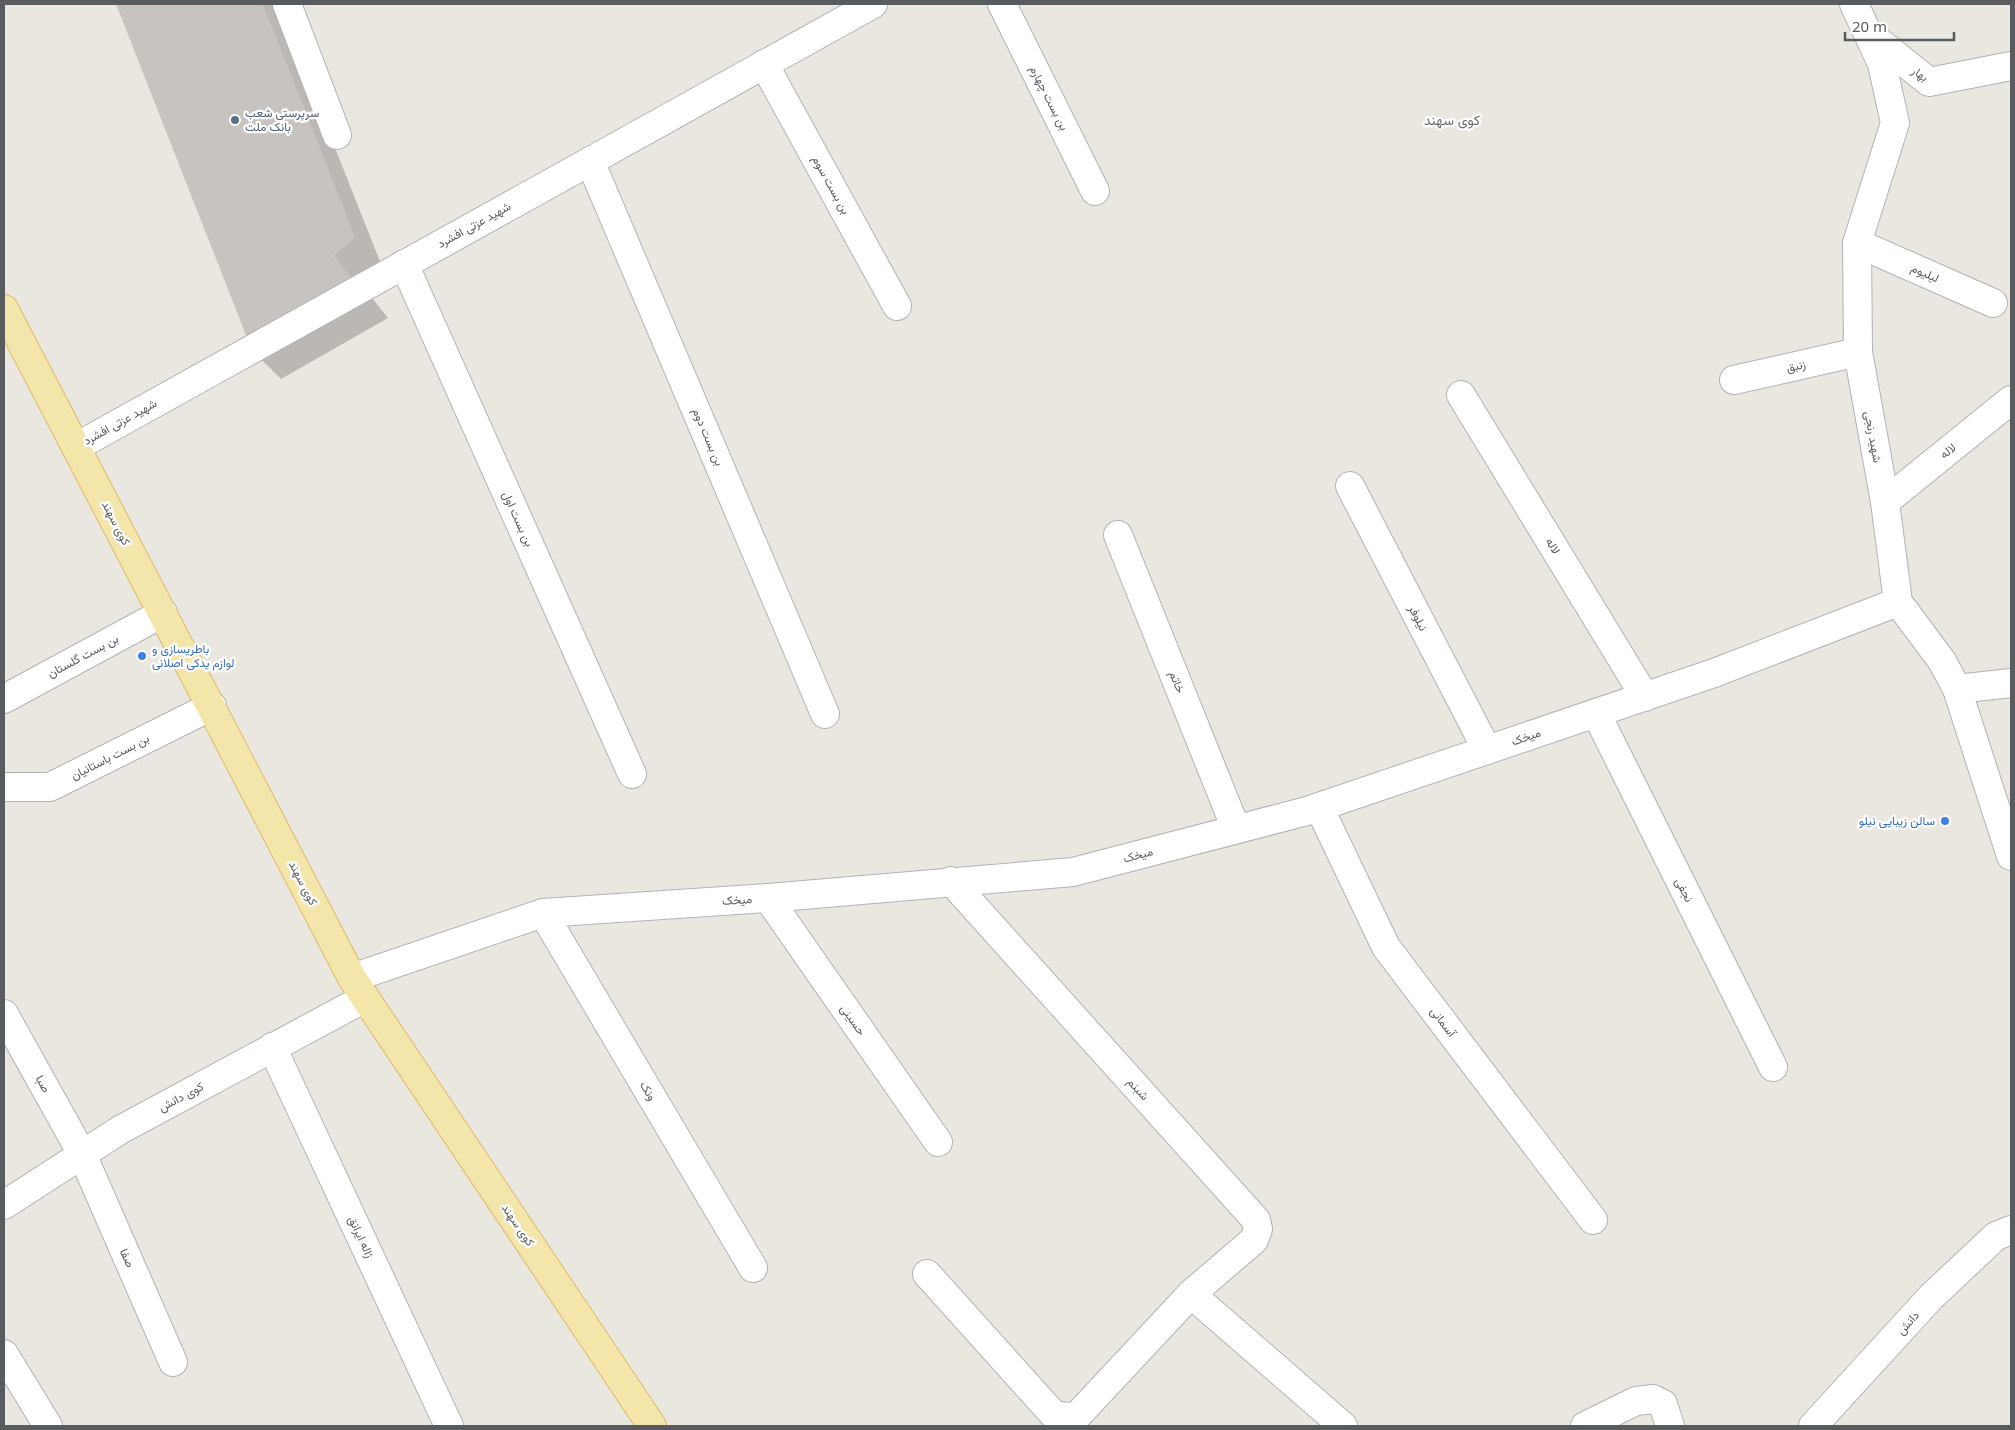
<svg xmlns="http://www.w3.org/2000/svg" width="2015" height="1430" font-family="'Noto Sans',Vazirmatn,sans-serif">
  <rect width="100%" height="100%" fill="#eae7e0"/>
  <polygon fill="#0003" points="118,4 278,4 381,264 360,283 388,318 281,379 254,352"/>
  <polygon fill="#c7c4bf" points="116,4 263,4 355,237 334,256 362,291 253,353"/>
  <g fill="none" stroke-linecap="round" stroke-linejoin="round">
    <g stroke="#b1b3b6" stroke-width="30">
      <g id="minor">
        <polyline points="287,4 337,135"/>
        <polyline points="1002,4 1095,191"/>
        <polyline points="1854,4 1882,64 1895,123 1857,243 1858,352 1885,502 1898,602 1942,661 1957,689 2011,856"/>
        <polyline points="1873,37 1929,82 2011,66"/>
        <polyline points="764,64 897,306"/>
        <polyline points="590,161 825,714"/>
        <polyline points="1857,243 1993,303"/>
        <polyline points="404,264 632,774"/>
        <polyline points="1734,380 1858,352"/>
        <polyline points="1461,395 1645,697"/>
        <polyline points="76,447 873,4"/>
        <polyline points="1350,486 1487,750"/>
        <polyline points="1885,502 2011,400"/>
        <polyline points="1118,535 1236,829"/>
        <polyline points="1957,689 2011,683"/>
        <polyline points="4,699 163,613"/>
        <polyline points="1596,713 1773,1067"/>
        <polyline points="4,787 50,787 212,706"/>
        <polyline points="1319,807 1386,947 1593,1220"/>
        <polyline points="768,898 938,1142"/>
        <polyline points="543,913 753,1268"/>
        <polyline points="352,978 543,913 768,898 1073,872 1307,811 1714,673 1898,602"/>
        <polyline points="4,1014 82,1154 173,1362"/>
        <polyline points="272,1047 449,1426"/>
        <polyline points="4,1205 120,1130 365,998"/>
        <polyline points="927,1274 1053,1414 1065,1417 1077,1416 1191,1294 1254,1240 1258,1229 1256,1220 951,881"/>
        <polyline points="1191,1294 1343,1426"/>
        <polyline points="4,1354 48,1426"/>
        <polyline points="1585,1426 1636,1401 1653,1399 1663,1404 1670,1426"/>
        <polyline points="1813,1426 1931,1297 1996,1236 2011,1230"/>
      </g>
    </g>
    <g stroke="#dfb864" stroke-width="30">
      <polyline id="major" points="4,309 352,978 652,1426"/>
    </g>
    <use href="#minor" stroke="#fff" stroke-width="28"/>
    <use href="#major" stroke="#f4e6ab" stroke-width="28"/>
  </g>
  <circle fill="#5c6f8a" stroke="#fff" stroke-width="2" cx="235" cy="120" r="5"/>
  <g fill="#3f7fe0" stroke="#fff" stroke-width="2">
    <circle cx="142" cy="656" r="5"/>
    <circle cx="1945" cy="821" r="5"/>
  </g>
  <g text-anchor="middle" stroke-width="4.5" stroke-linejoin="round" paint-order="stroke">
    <g font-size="12" fill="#595c5f" stroke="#fff">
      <text transform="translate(1920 74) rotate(35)" y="4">بهار</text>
      <text transform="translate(1049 98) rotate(63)" y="4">بن بست چهارم</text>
      <text transform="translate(831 185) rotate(61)" y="4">بن بست سوم</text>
      <text transform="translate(474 225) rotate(-29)" y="4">شهید عزتی افشرد</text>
      <text transform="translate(1925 273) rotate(24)" y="4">لیلیوم</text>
      <text transform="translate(1796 366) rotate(-12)" y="4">زنبق</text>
      <text transform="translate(120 422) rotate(-29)" y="4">شهید عزتی افشرد</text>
      <text transform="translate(708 437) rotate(67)" y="4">بن بست دوم</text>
      <text transform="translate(1873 437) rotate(80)" y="4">شهید رنجی</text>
      <text transform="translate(1948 451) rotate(-39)" y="4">لاله</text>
      <text transform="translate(518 519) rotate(66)" y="4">بن بست اول</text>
      <text transform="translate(116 523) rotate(63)" y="4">کوی سهند</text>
      <text transform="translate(1553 546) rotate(59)" y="4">لاله</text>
      <text transform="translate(1418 618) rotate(63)" y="4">نیلوفر</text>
      <text transform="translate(83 656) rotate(-28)" y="4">بن بست گلستان</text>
      <text transform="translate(1177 682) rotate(68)" y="4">خاتم</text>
      <text transform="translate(1526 737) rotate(-19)" y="4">میخک</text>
      <text transform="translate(110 757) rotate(-27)" y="4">بن بست باستانیان</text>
      <text transform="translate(1138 855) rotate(-15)" y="4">میخک</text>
      <text transform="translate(303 883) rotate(63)" y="4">کوی سهند</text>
      <text transform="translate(1684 890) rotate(63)" y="4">نجفی</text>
      <text transform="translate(737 900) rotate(-4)" y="4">میخک</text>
      <text transform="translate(853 1020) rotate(55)" y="4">حسینی</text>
      <text transform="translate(1443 1022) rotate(53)" y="4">آسمانی</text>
      <text transform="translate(43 1084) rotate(61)" y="4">صبا</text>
      <text transform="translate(1138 1089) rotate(48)" y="4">شبنم</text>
      <text transform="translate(648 1091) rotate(59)" y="4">ونک</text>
      <text transform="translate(181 1097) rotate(-28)" y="4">کوی دانش</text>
      <text transform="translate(518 1225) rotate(56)" y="4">کوی سهند</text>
      <text transform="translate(361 1237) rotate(65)" y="4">ژاله ایرانق</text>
      <text transform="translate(127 1258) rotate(66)" y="4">صفا</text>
      <text transform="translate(1908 1323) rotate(-48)" y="4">دانش</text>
    </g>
    <g font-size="12" fill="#4e5e75" stroke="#fff" text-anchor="start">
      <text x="245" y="117">سرپرستی شعب<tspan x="245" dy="14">بانک ملت</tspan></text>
    </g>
    <g font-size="12" fill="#366cbe" stroke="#fff" text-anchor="start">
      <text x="152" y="653">باطریسازی و<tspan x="152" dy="14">لوازم یدکی اصلانی</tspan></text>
      <text x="1935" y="825" text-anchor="end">سالن زیبایی نیلو</text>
    </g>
    <g font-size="14" fill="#6a6e71" stroke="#fff">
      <text x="1452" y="125">کوی سهند</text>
    </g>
  </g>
  <rect width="2015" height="1430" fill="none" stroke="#595c5f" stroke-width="10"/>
  <path d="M1845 32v8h109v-8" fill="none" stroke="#595c5f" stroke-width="2.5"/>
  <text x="1852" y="32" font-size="15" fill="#595c5f" stroke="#ffffff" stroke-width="4" paint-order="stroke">20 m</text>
</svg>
